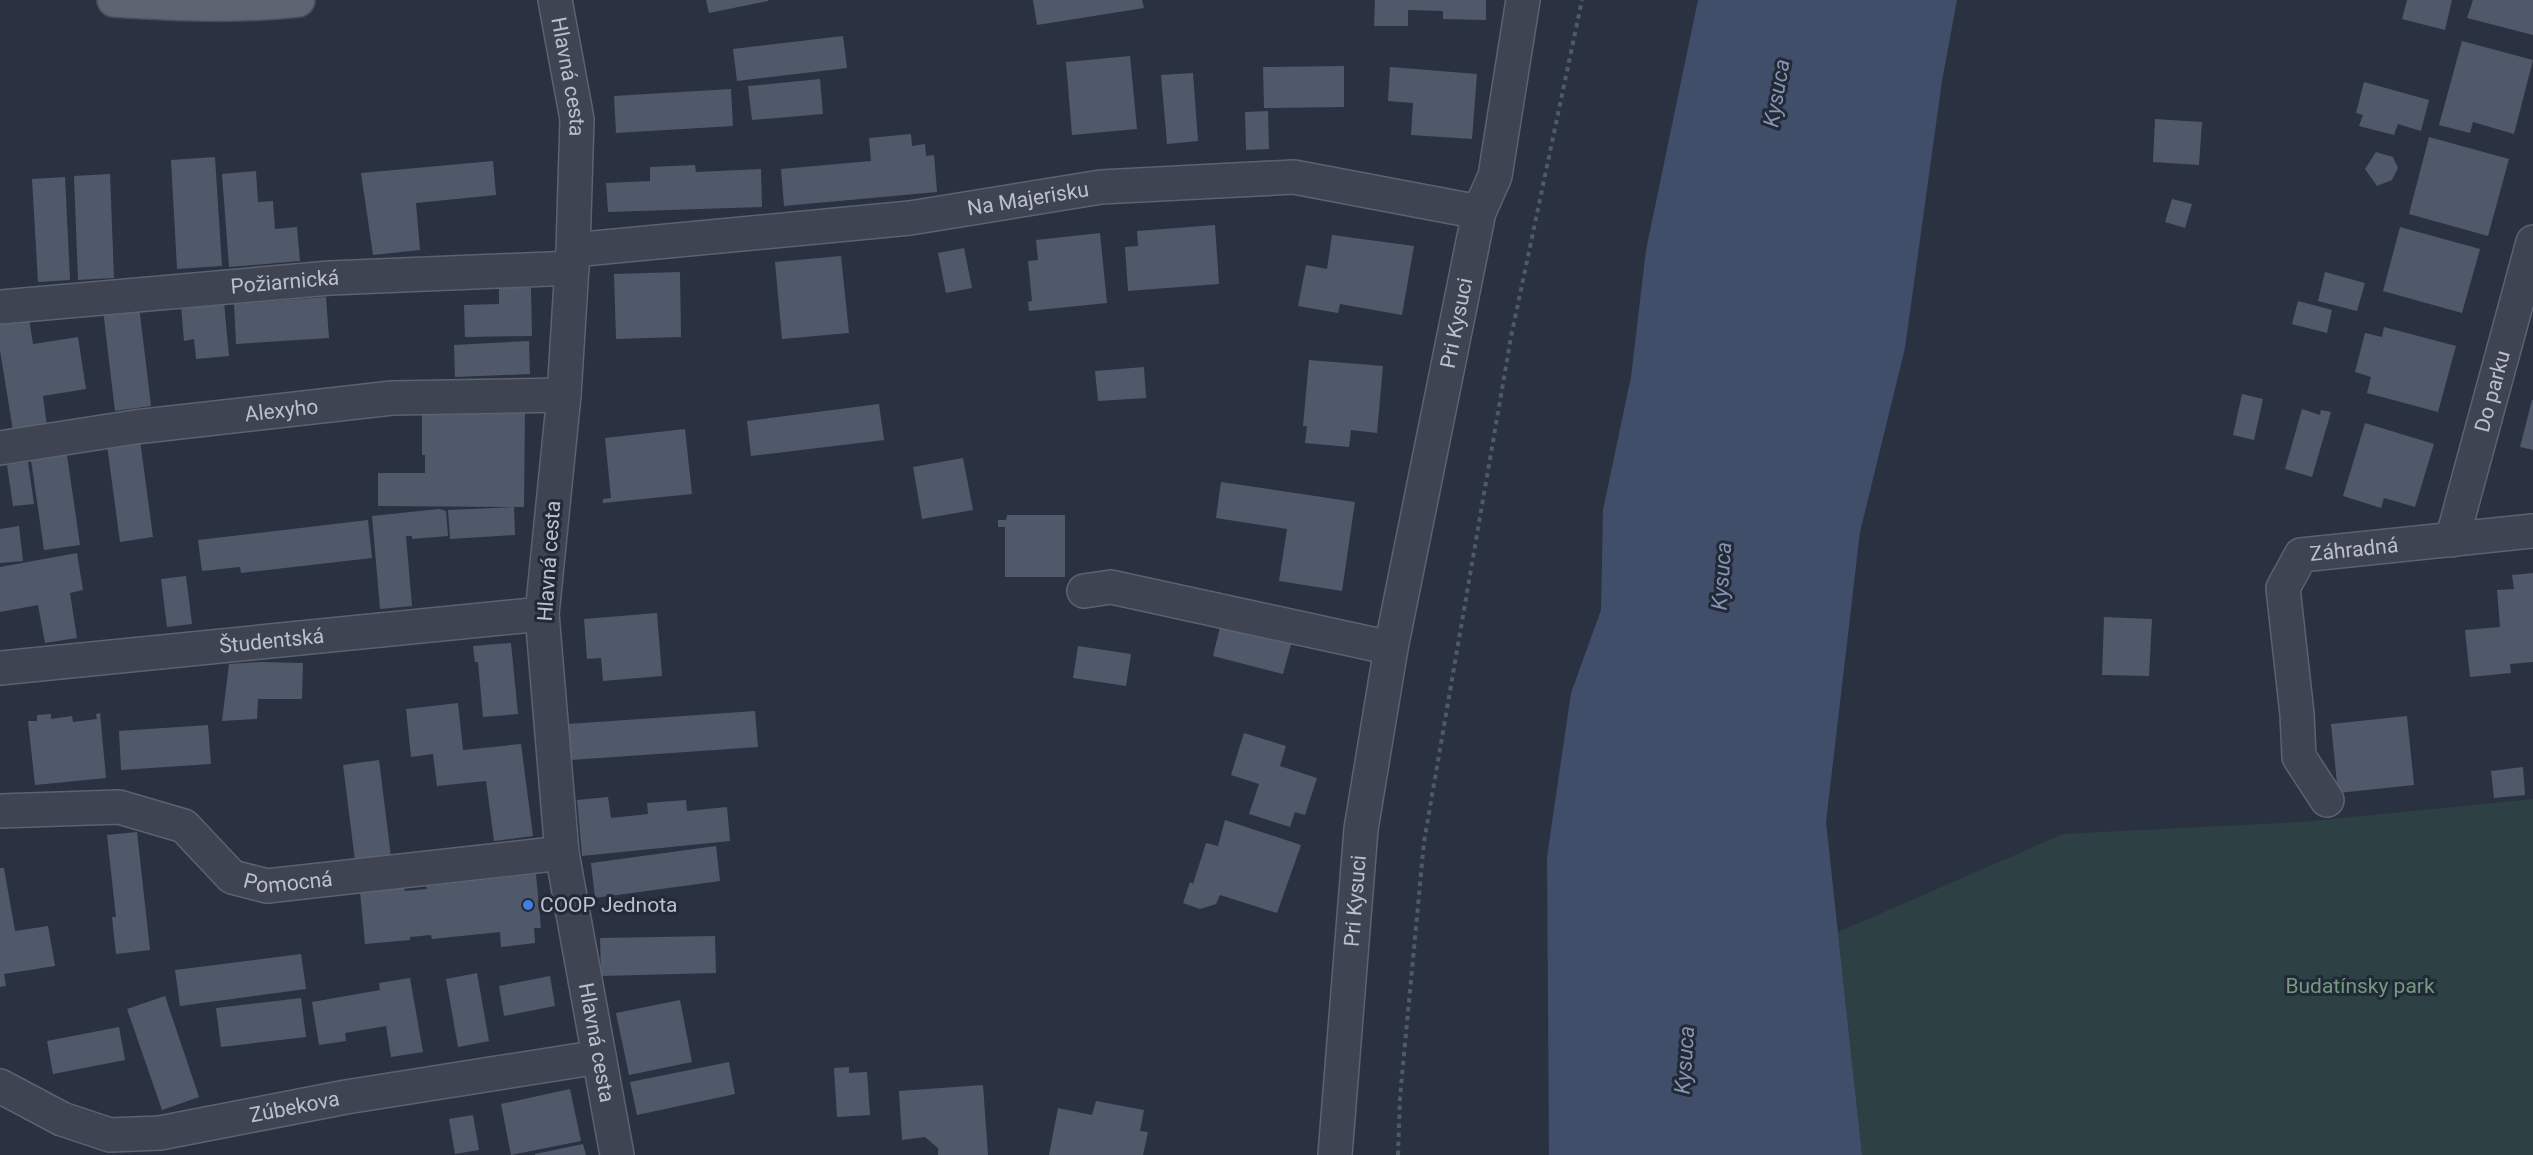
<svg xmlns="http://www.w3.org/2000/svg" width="2533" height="1155" font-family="Roboto,sans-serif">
  <rect width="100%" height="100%" fill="#2a3241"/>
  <polygon fill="#2d4043" points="2533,799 2533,1155 1862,1155 1838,932 2063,834 2301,822"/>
  <polygon fill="#414e69" points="1698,0 1957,0 1942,81 1905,348 1860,532 1826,822 1862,1155 1549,1155 1547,857 1571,693 1601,610 1603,510 1631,377 1646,250"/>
  <g fill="#50596a">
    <polygon points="706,0 768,0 768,1 709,13"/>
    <polygon points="1033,0 1142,0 1144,8 1037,25"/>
    <polygon points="1375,0 1486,0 1486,20 1443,19 1443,11 1408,10 1408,26 1374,26"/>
    <polygon points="2407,0 2452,0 2445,30 2402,19"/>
    <polygon points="2473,0 2533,0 2533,35 2467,18"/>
    <polygon points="843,36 847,68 737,81 733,49"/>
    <polygon points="2462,41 2533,60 2514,134 2473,122 2470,133 2439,125"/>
    <polygon points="1130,56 1137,129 1072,135 1066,62"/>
    <polygon points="1344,66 1344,107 1264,108 1263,67"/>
    <polygon points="1390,67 1477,74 1472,139 1411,135 1413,103 1388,101"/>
    <polygon points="1193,73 1198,141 1167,144 1161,75"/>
    <polygon points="820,79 823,114 752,120 748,86"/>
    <polygon points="2364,82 2429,100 2421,131 2398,124 2394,135 2359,126 2363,115 2356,113"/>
    <polygon points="731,89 733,126 616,133 614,96"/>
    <polygon points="1268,111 1269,149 1246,150 1245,112"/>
    <polygon points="2155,119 2202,122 2199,165 2153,162"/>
    <polygon points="911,134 912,146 925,144 926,156 934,155 937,192 784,206 781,169 871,161 869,138"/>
    <polygon points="2429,137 2509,159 2488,236 2409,214"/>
    <polygon points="2376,152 2393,157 2398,168 2392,180 2377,186 2365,169"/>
    <polygon points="215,157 222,266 177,269 171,160"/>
    <polygon points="493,161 496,195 416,203 420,250 373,255 361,173"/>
    <polygon points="695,165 696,172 761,169 762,207 608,212 606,183 650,181 650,167"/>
    <polygon points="256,171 258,202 273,201 275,229 297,227 300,261 229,267 222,174"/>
    <polygon points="110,174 114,278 78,280 74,176"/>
    <polygon points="65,177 70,280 38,282 32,179"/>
    <polygon points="2172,199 2192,204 2185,228 2165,222"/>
    <polygon points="1215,225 1219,284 1128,291 1125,247 1138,246 1137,231"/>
    <polygon points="2400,227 2480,249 2462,313 2383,291"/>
    <polygon points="1100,233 1107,303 1029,311 1028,302 1032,301 1028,261 1038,260 1036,240"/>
    <polygon points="1332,235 1414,246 1402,315 1340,304 1338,313 1298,306 1306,265 1327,269"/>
    <polygon points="964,248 972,288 946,293 938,253"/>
    <polygon points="841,256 849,333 782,339 775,262"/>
    <polygon points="680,272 681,337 616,339 614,274"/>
    <polygon points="2325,272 2365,283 2357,311 2318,301"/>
    <polygon points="499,288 531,288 532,336 465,337 464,305 499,304"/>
    <polygon points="326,297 329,338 236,344 234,304"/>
    <polygon points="2298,301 2332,310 2327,333 2292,324"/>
    <polygon points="224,302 229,356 196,359 194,339 184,341 181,306"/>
    <polygon points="139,306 151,406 115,411 103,310"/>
    <polygon points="29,319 33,344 78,337 86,389 43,396 47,426 13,431 0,350 0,324"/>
    <polygon points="2384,327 2456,346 2438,412 2367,393 2371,377 2355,372 2365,333 2382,337"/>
    <polygon points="529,341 530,374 455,377 454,345"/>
    <polygon points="1309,360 1383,366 1377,433 1351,430 1349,447 1305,443 1307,426 1303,426"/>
    <polygon points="1144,367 1146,398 1098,401 1095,371"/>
    <polygon points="2242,394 2263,399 2254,440 2233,435"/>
    <polygon points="2532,400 2533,400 2533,450 2520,447"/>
    <polygon points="879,404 884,440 751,456 747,421"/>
    <polygon points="2302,409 2320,415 2321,410 2331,412 2312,477 2285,469"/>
    <polygon points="422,410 525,410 524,507 378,506 378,473 425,473 425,455 422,455"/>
    <polygon points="2365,423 2434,444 2415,507 2384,498 2381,508 2343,496"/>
    <polygon points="685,429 692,494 603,503 603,499 611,498 605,438"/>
    <polygon points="140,440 153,537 120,542 107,445"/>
    <polygon points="67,455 80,545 44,550 31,460"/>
    <polygon points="963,458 973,510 922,519 913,467"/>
    <polygon points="28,462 34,504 13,506 7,465"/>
    <polygon points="1221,482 1355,502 1342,591 1279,581 1287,529 1216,518"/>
    <polygon points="514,507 515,535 450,539 448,510"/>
    <polygon points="439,509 446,511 448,536 412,539 412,536 406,536 412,606 380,609 372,516"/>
    <polygon points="1007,515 1065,515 1065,577 1005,577 1005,527 998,527 998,520 1006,520"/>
    <polygon points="368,520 372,558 241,573 240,567 202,571 198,540"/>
    <polygon points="19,526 23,561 0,563 0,529"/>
    <polygon points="77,553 83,590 70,593 77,638 45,643 38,605 0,612 0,567"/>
    <polygon points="2533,573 2533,662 2510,664 2511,673 2470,677 2465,630 2500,627 2497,590 2514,589 2512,575"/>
    <polygon points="186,576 192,624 167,627 161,579"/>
    <polygon points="657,613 662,676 603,681 601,658 587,659 584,619"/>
    <polygon points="2104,617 2152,619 2149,676 2102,675"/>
    <polygon points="1221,623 1292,641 1283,674 1213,656"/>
    <polygon points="511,643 518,714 483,717 478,662 475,662 473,646"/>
    <polygon points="1078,646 1131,654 1126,686 1073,678"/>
    <polygon points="260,662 303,663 302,699 258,699 257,719 222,721 229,664"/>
    <polygon points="458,703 463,750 521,744 533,836 494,841 486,781 437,786 433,754 411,757 406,709"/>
    <polygon points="755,711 758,747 571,760 568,724"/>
    <polygon points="100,713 106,778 35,785 28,721 37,721 37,715 51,714 51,719 72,716 73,722 97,719 96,714"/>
    <polygon points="2407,716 2414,785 2338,793 2331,724"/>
    <polygon points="208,725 211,764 121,770 119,731"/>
    <polygon points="1244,733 1286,746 1280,766 1317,778 1305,815 1295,812 1290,827 1249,814 1259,784 1231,775"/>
    <polygon points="379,760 391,857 355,861 343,765"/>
    <polygon points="2523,767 2525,795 2494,798 2491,771"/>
    <polygon points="608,797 611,818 648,814 647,803 686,800 687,811 727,807 730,841 582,856 577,800"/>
    <polygon points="1225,820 1301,845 1277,913 1220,895 1216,904 1200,909 1183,903 1190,882 1193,884 1206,843 1218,846"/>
    <polygon points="137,832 150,950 116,954 112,917 116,917 107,835"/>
    <polygon points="716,846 720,881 595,898 591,863"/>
    <polygon points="0,868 4,868 15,931 48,926 55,966 4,974 6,986 0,987"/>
    <polygon points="536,874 541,928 534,928 535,943 501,947 500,932 432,939 431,935 410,937 410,940 365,944 360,892 404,888 405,891 427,889 426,886"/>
    <polygon points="715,936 716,973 601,976 600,938"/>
    <polygon points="301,954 306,989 180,1006 175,970"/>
    <polygon points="477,973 489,1041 458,1047 446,979"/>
    <polygon points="550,976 555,1006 504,1016 499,986"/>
    <polygon points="410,978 423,1052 391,1057 386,1026 345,1033 346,1041 319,1045 312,1002 380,990 379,983"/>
    <polygon points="165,996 199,1097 162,1110 127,1009"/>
    <polygon points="301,998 306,1037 221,1047 216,1008"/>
    <polygon points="680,1000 692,1062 629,1075 616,1013"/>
    <polygon points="119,1027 125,1060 53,1074 47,1041"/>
    <polygon points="729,1062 735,1094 637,1115 630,1082"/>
    <polygon points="849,1067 849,1073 867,1072 870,1115 837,1117 834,1068"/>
    <polygon points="983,1085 988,1155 938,1155 938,1148 925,1137 902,1140 899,1091"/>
    <polygon points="570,1089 581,1141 511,1155 501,1104"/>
    <polygon points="1096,1101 1144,1110 1140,1131 1148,1132 1143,1155 1049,1155 1058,1108 1092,1115"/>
    <polygon points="473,1115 479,1150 455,1154 449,1119"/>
    <polygon points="583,1144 586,1155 535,1155 535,1154"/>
  </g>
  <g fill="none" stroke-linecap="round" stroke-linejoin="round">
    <g stroke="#5c626f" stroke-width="36">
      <g id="minor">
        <path id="s1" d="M555,0L577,119L573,250L564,395L542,614L562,853L617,1155"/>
        <path id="s2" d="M573,250L910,218L1101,187L1294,177L1479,212"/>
        <path id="s3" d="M0,307L330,278L572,268"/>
        <path id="s4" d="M0,448L135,427L392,398L564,395"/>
        <path id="s5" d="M2452,540L2533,242"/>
        <polyline points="1084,591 1111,587 1391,648"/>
        <path id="s6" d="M0,668L542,614"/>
        <path id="s7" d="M2327,800L2299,757L2297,714L2283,588L2301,555L2533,531"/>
        <path id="s8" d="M0,811L119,807L184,826L232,877L267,886L562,853"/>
        <path id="s9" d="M0,1086L62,1119L110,1135L160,1133L346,1097L599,1057"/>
        <path id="s10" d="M1335,1155L1361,829L1391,648L1479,212L1495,176L1523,0"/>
      </g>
    </g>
    <g stroke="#474d5b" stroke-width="36">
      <path id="major" d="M114,0C178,4 235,7 298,0"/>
    </g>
    <polyline stroke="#4c5d61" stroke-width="4" stroke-dasharray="4.5 4.5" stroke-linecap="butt" points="1398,1155 1400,1097 1424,842 1511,337 1582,0"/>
    <use href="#minor" stroke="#3e4451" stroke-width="33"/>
    <use href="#major" stroke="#5c6371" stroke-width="33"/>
  </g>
  <circle fill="#3f7fe0" stroke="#222937" stroke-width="2" cx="528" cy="905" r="6"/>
  <g text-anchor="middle" stroke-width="6" stroke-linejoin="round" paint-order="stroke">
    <g font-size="21" fill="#bbc0cb" stroke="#222937">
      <text dy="7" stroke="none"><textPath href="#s1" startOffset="78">Hlavná cesta</textPath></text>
      <text dy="7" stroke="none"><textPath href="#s2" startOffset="458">Na Majerisku</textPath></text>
      <text dy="7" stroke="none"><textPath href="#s3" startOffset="286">Požiarnická</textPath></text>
      <text dy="7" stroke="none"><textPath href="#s10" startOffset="842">Pri Kysuci</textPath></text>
      <text dy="7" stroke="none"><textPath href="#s5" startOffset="154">Do parku</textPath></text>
      <text dy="7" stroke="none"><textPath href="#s4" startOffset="284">Alexyho</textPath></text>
      <text dy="7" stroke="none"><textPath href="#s7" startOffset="312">Záhradná</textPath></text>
      <text transform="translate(549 561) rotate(-86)" y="7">Hlavná cesta</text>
      <text dy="7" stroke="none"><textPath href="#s6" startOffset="273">Študentská</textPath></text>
      <text dy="7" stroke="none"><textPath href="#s8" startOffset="314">Pomocná</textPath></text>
      <text dy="7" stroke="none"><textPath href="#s10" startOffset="255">Pri Kysuci</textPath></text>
      <text dy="7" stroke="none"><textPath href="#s1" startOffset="1050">Hlavná cesta</textPath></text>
      <text dy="7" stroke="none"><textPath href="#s9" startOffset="308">Zúbekova</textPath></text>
    </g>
    <g font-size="21" fill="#bbc0cb" stroke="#222937" text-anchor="start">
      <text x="540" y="912">COOP Jednota</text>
    </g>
    <g font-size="21" fill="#749a80" stroke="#222937">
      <text x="2360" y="993">Budatínsky park</text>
    </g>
    <g font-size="22" font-style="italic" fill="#8594b0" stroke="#222937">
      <text transform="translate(1776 93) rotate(-80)" y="8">Kysuca</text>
      <text transform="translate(1721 576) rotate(-86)" y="8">Kysuca</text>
      <text transform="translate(1684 1060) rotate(-86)" y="8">Kysuca</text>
    </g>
  </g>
</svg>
